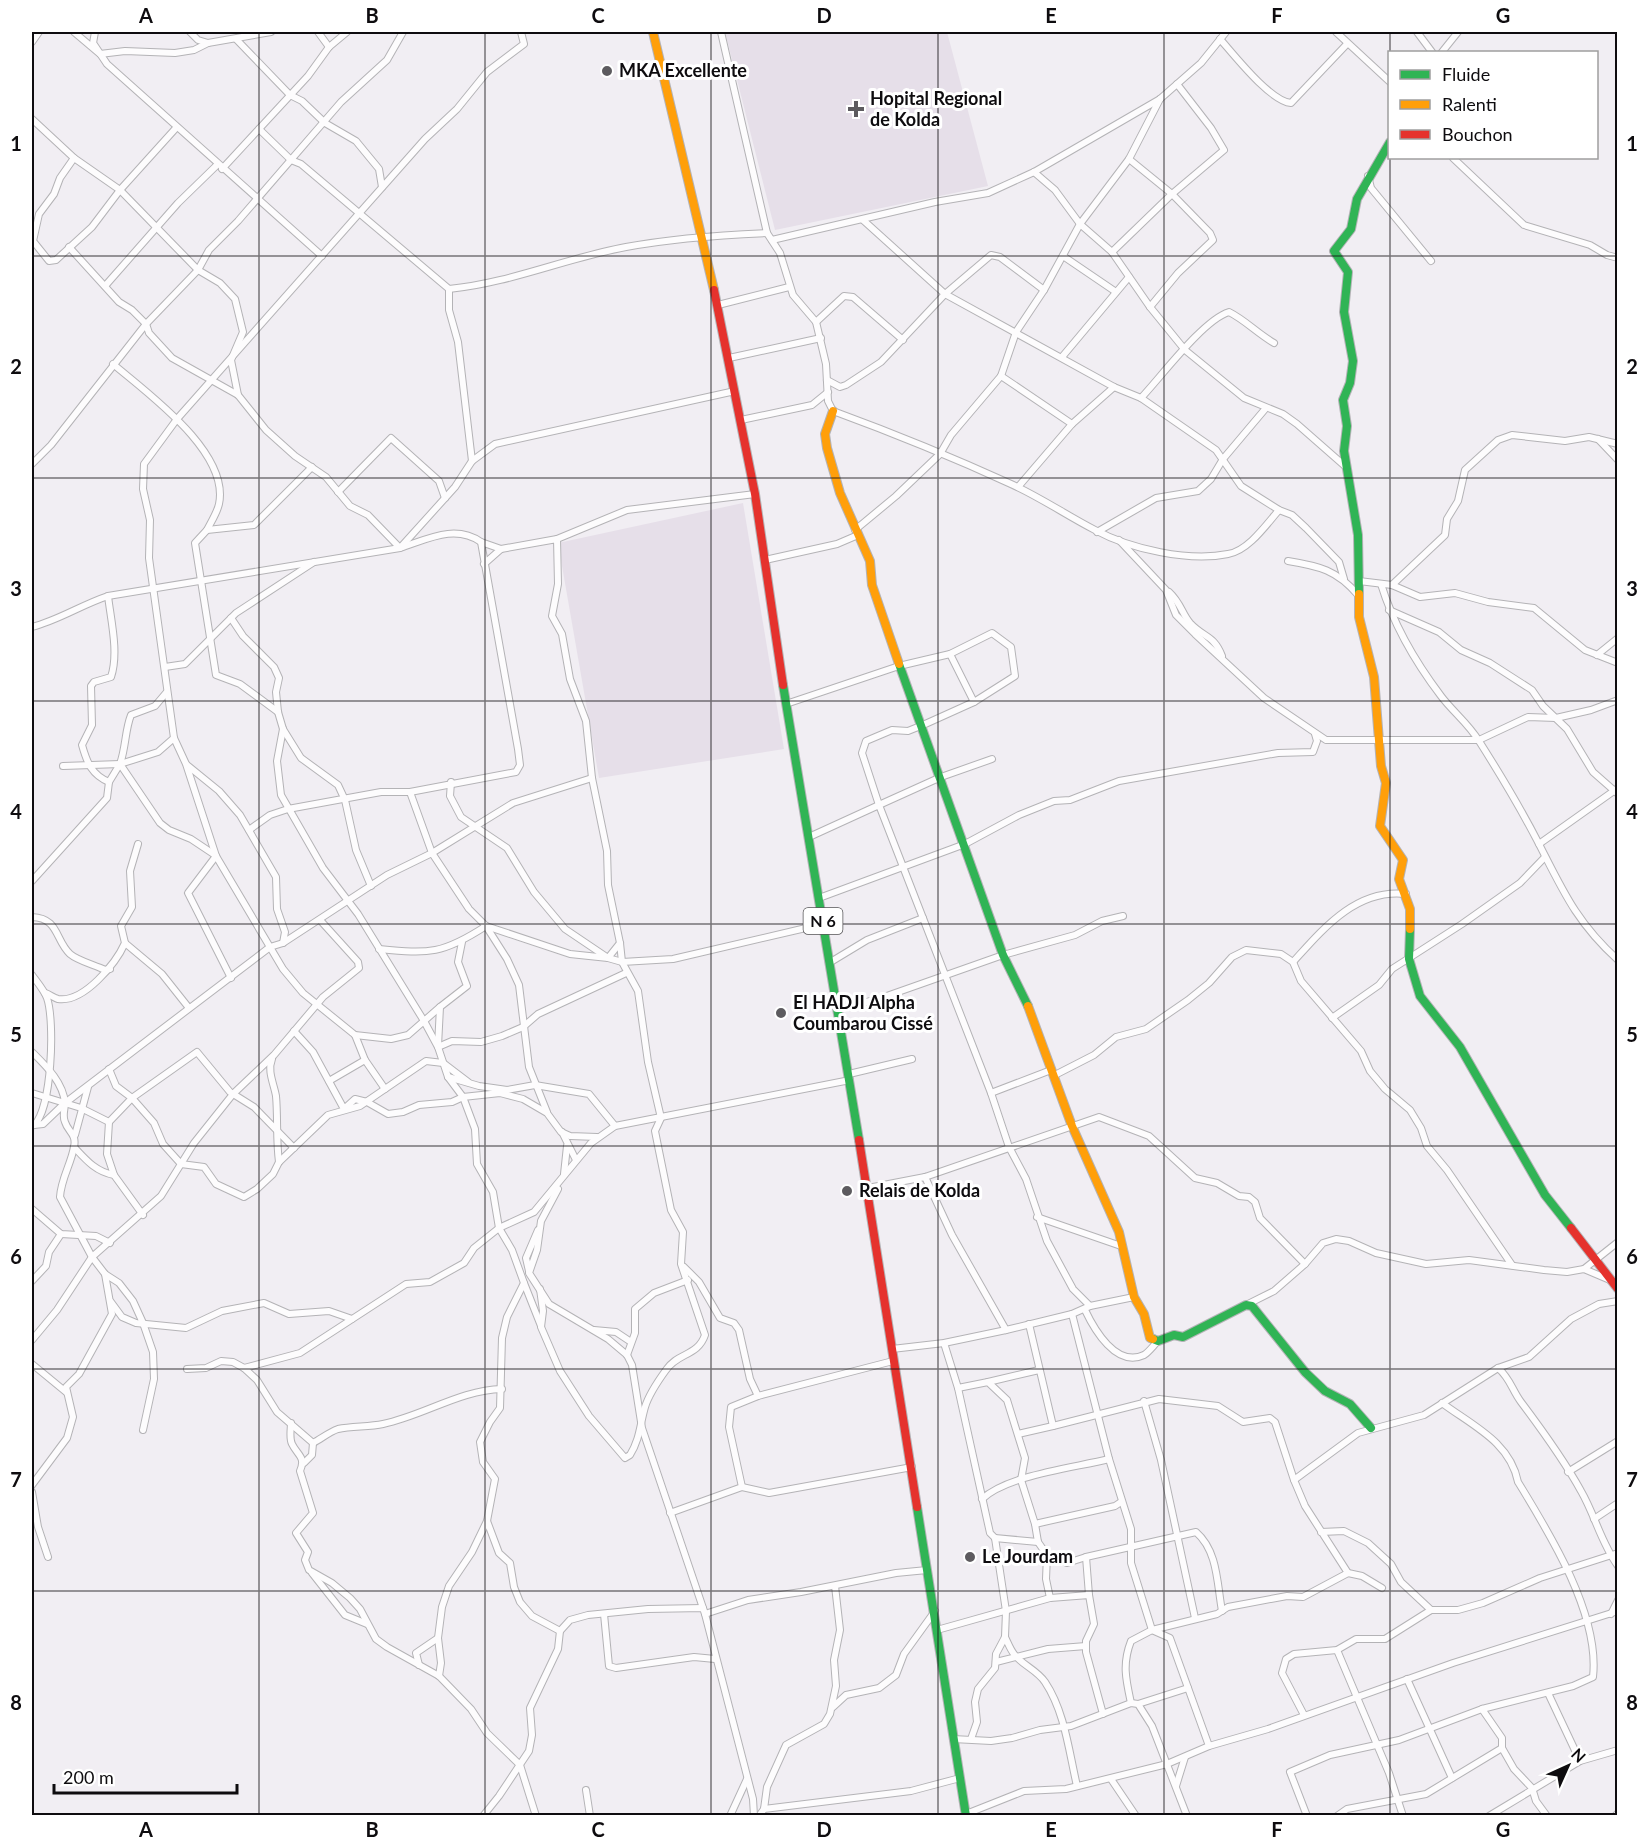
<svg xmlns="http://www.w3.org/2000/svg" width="1649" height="1847" font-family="Lato,sans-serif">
  <rect width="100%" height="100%" fill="#f1eef3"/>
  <g fill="#e6dfe9">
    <polygon points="725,32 947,32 988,186 775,230"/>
    <polygon points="743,503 784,749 599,778 558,543"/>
  </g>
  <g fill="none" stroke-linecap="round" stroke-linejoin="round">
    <g stroke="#b4b3b6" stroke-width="8">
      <g id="street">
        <polyline points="74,32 100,54 125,51 175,53 194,50 208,43 271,32"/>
        <polyline points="95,32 93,43 107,64 322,256"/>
        <polyline points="190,32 198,40 208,43"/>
        <polyline points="318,32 329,47"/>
        <path d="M721,32L767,233L780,253L793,295L816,322L826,364L828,401L833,411C893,433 952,457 1011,484C1040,497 1066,515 1095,530C1130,549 1189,562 1228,554C1248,551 1266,525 1279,510"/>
        <polyline points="1336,32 1390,82"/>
        <polyline points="1417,32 1432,52"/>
        <polyline points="236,39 290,95 302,101 325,123 356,141 379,169 382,187"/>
        <path d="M1220,39C1235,56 1270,101 1291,103L1347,44"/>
        <polyline points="32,42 39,32"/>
        <polyline points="1442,52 1458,32"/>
        <polyline points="32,119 74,158 120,190 198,270 220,283 235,299 243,332 231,360 238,395"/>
        <polyline points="259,129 291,160 301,164 449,289 449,310 458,342 472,461"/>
        <polyline points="74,158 60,178 54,194 39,214 33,241 49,261 56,260 92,227 120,190 176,128"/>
        <polyline points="1453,158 1524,225 1590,245 1607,255 1618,258"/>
        <polyline points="1129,159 1172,194 1210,233 1213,240 1178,273 1150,307"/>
        <polyline points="222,169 308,76 329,47 347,32"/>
        <polyline points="1034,172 1055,190 1080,224 1112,252 1150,307 1185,350 1244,398 1283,414 1297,424 1346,467"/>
        <polyline points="1368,176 1371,188 1431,261"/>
        <polyline points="863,220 945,294 1114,387 1141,398 1216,450 1241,486 1279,510 1292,515 1306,528 1339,562 1344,579"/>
        <polyline points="772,240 935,202 988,193 1034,172 1160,99 1201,63 1226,32"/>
        <path d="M69,247L119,302L132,310L146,324L149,333L172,358L238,395L266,430L295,456L326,477L350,506L368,515L400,548C428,539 455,524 481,542L518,749L520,765L516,772L410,792H381L288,809L270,815L249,830"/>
        <polyline points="1112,252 1172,194 1224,150 1211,128 1177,84"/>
        <polyline points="1063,256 1116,292"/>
        <polyline points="105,286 178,203 217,165"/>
        <path d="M449,289C510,283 566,258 626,247C673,238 720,235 767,233"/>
        <polyline points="718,305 789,287"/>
        <polyline points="816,322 844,296 853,297 903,340"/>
        <polyline points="1062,357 1129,277"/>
        <polyline points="729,358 821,338"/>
        <path d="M113,364C147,393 230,452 219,504C217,513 211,522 207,530"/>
        <polyline points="1001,376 1072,424"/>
        <polyline points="827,380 840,387 846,385 881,362 945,294 991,255 1000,257 1044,290"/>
        <path d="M1141,398C1161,377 1203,320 1229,312C1245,320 1257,333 1274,343"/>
        <polyline points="741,420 812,405 828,392"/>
        <polyline points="1598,439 1618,460"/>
        <polyline points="32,464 51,445 146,324 198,270 209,250 238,221 341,102 387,60 403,32"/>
        <polyline points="1018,487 1072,424 1114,387"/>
        <polyline points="338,492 391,438 439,481 445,498"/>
        <polyline points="855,530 896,496 940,454 951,435 1001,376 1016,332 1044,290 1080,224 1129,159 1160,99"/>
        <polyline points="1097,532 1156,498 1198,491 1211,479 1223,459 1266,408"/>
        <polyline points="557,539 627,510 755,494"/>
        <polyline points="1119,540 1166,590 1176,615 1195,634 1264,698 1326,740 1479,740 1528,717 1556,718 1591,710 1618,700"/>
        <polyline points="481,542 501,549 484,564"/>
        <path d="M501,549L557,539L558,584L552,616L562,634L570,679L586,721L592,778L607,851L608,885L620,943L622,962L638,991L648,1062L661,1118L655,1131L658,1146L671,1210L683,1232L681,1264L705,1335C698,1356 677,1353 666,1370C658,1381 649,1394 645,1407C640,1424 640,1439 630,1455L625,1458L589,1416L560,1371L541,1327L543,1311L540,1289"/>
        <polyline points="765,560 837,544 858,535"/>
        <path d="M1288,561C1319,566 1337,570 1358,595"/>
        <polyline points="1359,581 1392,585 1420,597 1455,593 1488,602 1534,608 1585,650 1618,663"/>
        <path d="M1381,584C1393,623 1416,663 1441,696C1453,712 1468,723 1479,741C1500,774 1521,809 1539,844C1563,891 1577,923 1618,960"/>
        <polyline points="1392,585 1445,535 1447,519 1458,501 1465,470 1498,440 1512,435 1565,441 1589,437 1618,444"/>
        <path d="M1169,592C1181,603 1182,614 1190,623C1204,638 1214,635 1222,656"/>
        <path d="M108,596C111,621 119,653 111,677L94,682L91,686L92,725L82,745C87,763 92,775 109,782"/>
        <polyline points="1389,610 1439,632 1461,650 1490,663 1532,690 1543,706 1567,729 1593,772 1618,794"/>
        <polyline points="231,618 243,636 274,667 279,678 276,692 278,712 283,729 301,758 338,785 345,800 356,850 371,886"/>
        <path d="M32,627C59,620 81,605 108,596L400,548L455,487L472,461L495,444L735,391"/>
        <polyline points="950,654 974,702"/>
        <polyline points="1597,655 1618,638"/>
        <polyline points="165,667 185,664 236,613 314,562"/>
        <path d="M166,693L155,706L131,715C125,730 126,747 120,764L160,823L169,830L191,839L215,855"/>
        <polyline points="786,704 899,666 950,654 992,633 1011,647 1015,676 974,702 923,725 908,731 892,730 866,741 862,753 879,805 941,777 992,759"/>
        <polyline points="278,712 240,684 216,675 195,543 207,530 254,525 312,467"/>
        <polyline points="283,729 277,761 281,795 323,868 358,914 424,1021 438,1047 448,1077 463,1097 475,1129 477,1164 493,1192 499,1228 512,1250 524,1283 507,1317 502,1338 500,1408 490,1422 480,1442 483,1462 495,1479 487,1521 499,1553 510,1563 514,1587 520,1602 532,1616 560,1631"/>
        <polyline points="174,738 186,764 216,856 283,969 303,993 355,1035 391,1039 408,1035 440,1007"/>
        <polyline points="187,765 219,791 240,815 276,877 277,909 285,932 283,943"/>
        <polyline points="63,766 120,764"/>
        <polyline points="451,782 450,796 461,817 507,848 534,892 565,929 608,958 622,962 673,959 823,924"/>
        <polyline points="410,792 432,853 469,909 486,926 507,959 519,985 529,1067 547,1112"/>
        <polyline points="809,837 879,805 991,1093 1009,1147 1026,1179 1047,1241 1073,1289 1090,1306"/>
        <polyline points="1539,844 1618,788"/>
        <polyline points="216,856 188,893 231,978"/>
        <polyline points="32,881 107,798 109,782 120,764 158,752 174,738 149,558 150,520 143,489 144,464 177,419 425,139 457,109 487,72 524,44 521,32"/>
        <polyline points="819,898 965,844 1019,815 1054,801 1070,800 1119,781 1278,753 1313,752 1317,741 1315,734"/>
        <path d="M32,917C59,918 55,940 70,954C78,961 95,965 105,970L110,969"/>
        <polyline points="486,926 570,954 608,958 620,943"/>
        <polyline points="125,943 162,974 189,1008"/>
        <path d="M379,949C430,954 443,954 486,926"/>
        <path d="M1293,962C1322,930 1356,888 1406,894"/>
        <polyline points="829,963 867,940 923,918"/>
        <path d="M32,975C37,982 44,990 47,998C55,1021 52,1109 34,1125"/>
        <path d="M45,993C49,994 54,998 58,999C84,1003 116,963 125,943L121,926L132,907L130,871L138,844"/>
        <polyline points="837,1010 881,998 1003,955 1075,935 1102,921 1123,916"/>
        <polyline points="1332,1018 1379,985 1392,969 1462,924 1520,883 1545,857"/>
        <polyline points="294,1031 313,1052 344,1109 355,1099 367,1102 388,1114 403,1112 419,1105 452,1102 463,1097 500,1093 523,1099 547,1113 561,1132 570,1136 597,1137"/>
        <polyline points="355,1035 365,1060 385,1089"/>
        <polyline points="438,1046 440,1007 467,986 458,962 462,942"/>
        <polyline points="438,1047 452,1041 481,1042 502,1036 523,1027 538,1014 626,973"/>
        <path d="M32,1052C46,1066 63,1082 65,1103C65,1109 62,1116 65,1122C68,1132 77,1134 74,1147C71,1164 61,1179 60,1197L92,1257L105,1274L119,1283L133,1301L143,1323L153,1352L154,1379L143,1430"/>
        <path d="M272,1059C267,1071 274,1084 276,1096C278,1118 276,1140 279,1162"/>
        <polyline points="109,1069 116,1086 132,1098 154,1123 163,1144 181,1164 204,1167 216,1184 244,1197 257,1189 273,1174 279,1162 328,1115 360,1106 426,1061 443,1063 468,1082"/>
        <polyline points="849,1074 912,1059"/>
        <polyline points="1053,1076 1094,1055 1116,1037 1146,1029 1188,1000 1209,983 1232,957 1246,950 1281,954 1293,962 1301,981 1361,1051 1370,1071 1385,1089 1410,1110 1421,1128 1427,1146 1447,1170 1512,1265"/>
        <polyline points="448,1077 479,1086 507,1090 535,1085 589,1094 615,1126"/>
        <polyline points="329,1081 365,1060"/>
        <polyline points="32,1093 81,1108 109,1122"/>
        <polyline points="991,1093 1051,1070"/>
        <polyline points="34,1125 43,1124 65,1103 270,947 283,943 387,875 432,853 513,803 592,778"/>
        <polyline points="562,1132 576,1160"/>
        <polyline points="75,1135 88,1087"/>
        <path d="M74,1147C86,1160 96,1172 114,1175L143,1215"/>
        <polyline points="564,1174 567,1146"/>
        <polyline points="114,1175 107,1154 109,1122 132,1098 197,1052 230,1092 254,1107 294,1148"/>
        <polyline points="925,1177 952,1235 1006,1330"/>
        <polyline points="868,1188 925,1177 1099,1117 1149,1136 1195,1178 1217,1183 1239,1196 1249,1197 1255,1202 1260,1218 1305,1264"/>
        <polyline points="558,1189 541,1221 537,1250 529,1273 549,1304 608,1339 627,1355 632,1365 642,1428 703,1608"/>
        <polyline points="32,1209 61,1234 96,1236 110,1243"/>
        <polyline points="1037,1217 1121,1246"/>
        <polyline points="684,1267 699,1282 720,1318 734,1323 739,1330 750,1379 758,1396"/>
        <polyline points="1584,1269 1618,1242"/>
        <polyline points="529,1271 526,1258 538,1230"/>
        <polyline points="32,1281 46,1266 49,1252 61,1234"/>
        <polyline points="524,1283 541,1326"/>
        <polyline points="111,1302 122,1317 136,1323 186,1328 222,1311 264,1303 289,1314 329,1311 352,1319"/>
        <polyline points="1246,1305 1274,1291 1305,1264 1323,1243 1336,1239 1349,1241 1376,1253 1426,1264 1469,1260 1544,1270 1567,1272 1584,1269 1610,1280"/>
        <path d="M1085,1310C1094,1329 1116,1368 1144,1355C1149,1352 1153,1346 1158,1341"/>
        <polyline points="1072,1314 1109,1459 1131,1529 1131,1563 1152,1630 1170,1638 1209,1746"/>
        <polyline points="1029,1324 1053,1426 1159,1399 1218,1406 1243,1422 1270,1418 1275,1422 1294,1480"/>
        <polyline points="594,1330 616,1332 631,1342"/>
        <polyline points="32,1340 57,1310 92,1257 161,1196 194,1143 233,1094 274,1055 323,997 359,968 358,962 320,920"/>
        <polyline points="944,1343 958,1388 988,1382 1007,1400 1025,1458 1021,1480 1035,1524 1115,1506 1121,1502"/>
        <polyline points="892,1349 944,1343 1006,1330 1072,1314 1090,1306 1134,1297"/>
        <polyline points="627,1355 635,1333 635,1309 654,1293 688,1280"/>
        <polyline points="32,1364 66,1392"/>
        <polyline points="244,1368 300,1353 406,1284 430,1282 464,1263 474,1248 499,1228 534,1212 591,1143 615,1126 850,1080"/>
        <path d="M1498,1368C1510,1378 1512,1390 1521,1402C1542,1430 1564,1460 1581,1491C1595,1515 1601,1543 1618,1566"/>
        <polyline points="187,1369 206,1368 221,1361 233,1362 244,1368 257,1380 277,1412 313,1443"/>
        <polyline points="988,1382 1039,1370"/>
        <polyline points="958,1388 990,1533 995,1538 1006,1611 1005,1637 996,1654 995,1668 978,1689 975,1702 977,1722 971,1739"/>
        <polyline points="1144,1401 1161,1460 1195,1618"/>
        <path d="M291,1423C291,1429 289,1438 292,1444C298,1456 306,1457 300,1471L313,1513L296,1533L308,1552L305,1560L309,1570L332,1583L350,1598L360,1609L376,1639L387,1647L439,1676L471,1709L487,1733L520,1765L536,1816"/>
        <polyline points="1018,1434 1053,1426"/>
        <path d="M313,1443C321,1439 329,1432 338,1429C352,1426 369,1427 383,1424C425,1415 460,1390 502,1389"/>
        <polyline points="304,1463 312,1455 313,1443"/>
        <polyline points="1568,1472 1618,1441"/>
        <polyline points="32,1485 67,1438 73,1417 66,1387 79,1374 112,1314 105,1274"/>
        <polyline points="742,1487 769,1493 912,1467"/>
        <polyline points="32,1492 38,1527 48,1557"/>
        <path d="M982,1499C1008,1475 1073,1468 1109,1459"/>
        <polyline points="670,1513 742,1487 729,1427 731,1407 758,1396 893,1361"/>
        <polyline points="1594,1519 1618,1503"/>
        <polyline points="1035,1524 1038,1542 1047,1555 1046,1579 1050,1598"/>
        <polyline points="1321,1532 1344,1531 1368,1543 1391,1564 1401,1582 1431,1610"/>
        <polyline points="995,1538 1038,1542"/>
        <polyline points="1047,1555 1067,1563 1086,1557"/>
        <polyline points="312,1573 345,1615 367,1624"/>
        <polyline points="1382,1588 1362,1576 1348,1573 1305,1506 1294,1480 1358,1433 1424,1415 1498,1368 1529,1357 1571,1319 1599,1304 1618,1301"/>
        <path d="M1089,1595L1086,1557L1196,1532C1218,1551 1217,1584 1222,1611"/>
        <polyline points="604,1614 609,1666 616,1668 694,1657 715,1659"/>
        <polyline points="705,1614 753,1799 754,1816"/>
        <polyline points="1611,1614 1618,1600"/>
        <polyline points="937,1630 1050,1598 1089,1595 1094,1624 1086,1641 1086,1652 1103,1714"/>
        <path d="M1005,1637C1008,1643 1010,1649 1014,1654C1022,1665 1037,1670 1045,1682C1065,1712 1069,1752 1077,1786"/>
        <polyline points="438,1638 441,1663 439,1676"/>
        <polyline points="1337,1650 1389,1773 1403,1816"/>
        <polyline points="996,1662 1048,1649 1086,1646"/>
        <polyline points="419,1665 416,1653 438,1638 442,1607 449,1586 472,1552 487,1521"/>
        <polyline points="1407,1679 1452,1778"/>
        <polyline points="1548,1693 1580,1761 1618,1750"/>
        <path d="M1131,1703C1126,1680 1122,1664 1131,1641L1152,1630L1217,1614L1228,1607L1287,1596L1303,1597L1348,1573"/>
        <polyline points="1138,1704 1188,1688"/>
        <polyline points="833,1707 846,1695 879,1688 896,1675 904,1654 935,1611"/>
        <polyline points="1482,1709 1502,1738 1502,1748 1514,1769 1532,1788 1536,1801 1547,1816"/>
        <polyline points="1304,1715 1282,1673 1286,1659 1294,1654 1337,1650 1356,1639 1385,1639 1431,1610 1458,1610 1483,1603 1540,1578 1618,1553"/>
        <polyline points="953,1739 991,1741 1012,1738 1040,1730 1071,1726 1131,1703 1138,1704 1152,1726 1187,1816"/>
        <polyline points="1111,1779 1136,1816"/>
        <polyline points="1176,1786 1185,1757"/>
        <polyline points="586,1790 590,1816"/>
        <polyline points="764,1809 911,1791 960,1778"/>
        <polyline points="966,1814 1024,1791 1066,1789 1167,1764 1209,1746 1268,1729 1453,1663 1618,1611"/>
        <polyline points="483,1816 499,1796 529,1751 532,1735 530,1708 558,1649 560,1631 570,1620 588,1615 648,1609 703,1608 705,1614 748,1600 801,1592 896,1573 927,1570"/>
        <polyline points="730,1816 747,1779"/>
        <polyline points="759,1816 764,1809 767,1787 786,1745 824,1724 830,1714 836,1686 834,1660 840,1630 835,1586"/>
        <path d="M1307,1816L1290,1772L1330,1755L1399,1740L1482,1709L1573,1686L1593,1677C1600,1615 1550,1534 1518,1482C1510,1442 1473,1426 1442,1403"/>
        <polyline points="1337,1816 1347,1809 1426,1794 1502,1748"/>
        <polyline points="1489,1816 1580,1761"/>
        <polyline points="1615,1816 1618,1813"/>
      </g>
    </g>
    <g stroke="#b4b3b6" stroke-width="10">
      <g id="fast">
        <polyline points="1359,594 1358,535 1344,451 1347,426 1343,400 1350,383 1353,361 1344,312 1348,272 1334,251 1351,229 1357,199 1390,142"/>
        <polyline points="899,664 1003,955 1028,1006"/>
        <polyline points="783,685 859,1140"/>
        <polyline points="1410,929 1409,959 1420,996 1460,1047 1545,1195 1571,1228"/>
        <polyline points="1153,1339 1158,1341 1174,1335 1183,1337 1246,1305 1252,1306 1305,1372 1325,1391 1350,1404 1371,1428"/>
        <polyline points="917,1507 966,1816"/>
      </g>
    </g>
    <g stroke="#b4b3b6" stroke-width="10">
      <g id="slow">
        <polyline points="653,32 714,290"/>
        <polyline points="833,411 825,434 827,448 840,493 870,561 872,585 899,664"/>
        <polyline points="1359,594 1359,617 1374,677 1381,766 1386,783 1380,826 1403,860 1399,879 1410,909 1410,929"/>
        <polyline points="1028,1006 1072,1126 1119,1232 1134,1297 1144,1314 1150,1338 1153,1339"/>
      </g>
    </g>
    <g stroke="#b4b3b6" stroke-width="10">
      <g id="jam">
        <polyline points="714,290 755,494 783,685"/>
        <polyline points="859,1140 917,1507"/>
        <polyline points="1571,1228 1618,1289"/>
      </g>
    </g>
    <use href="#street" stroke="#fdfcfd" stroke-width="6"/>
    <use href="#fast" stroke="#30b455" stroke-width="8"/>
    <use href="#slow" stroke="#ff9f0a" stroke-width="8"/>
    <use href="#jam" stroke="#e5322d" stroke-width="8"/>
  </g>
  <path fill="none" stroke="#0e0c0f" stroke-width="1.5" stroke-opacity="0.55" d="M259,32V1816M485,32V1816M711,32V1816M938,32V1816M1164,32V1816M1390,32V52M1390,158V1816M32,256H1618M32,478H1618M32,701H1618M32,924H1618M32,1146H1618M32,1369H1618M32,1591H1618"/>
  <g fill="#5d5b5f" stroke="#fff" stroke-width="2">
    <circle cx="607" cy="71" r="6"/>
    <path d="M853 100h6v6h6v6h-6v6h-6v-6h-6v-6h6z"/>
    <circle cx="781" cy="1013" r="6"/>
    <circle cx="847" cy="1191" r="6"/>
    <circle cx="970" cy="1557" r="6"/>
  </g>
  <g text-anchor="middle" stroke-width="6" stroke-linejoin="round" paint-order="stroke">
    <rect fill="#fff" stroke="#565557" stroke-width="1.5" x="803.5" y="908" width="39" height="26" rx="4.5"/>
    <g font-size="16" font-weight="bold" fill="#0e0c0f">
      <text x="823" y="927">N 6</text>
    </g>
    <g font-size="18" font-weight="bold" fill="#0e0c0f" stroke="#fff" text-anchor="start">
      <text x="619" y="77">MKA Excellente</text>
      <text x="870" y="105">Hopital Regional<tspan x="870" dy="21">de Kolda</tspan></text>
      <text x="793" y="1009">El HADJI Alpha<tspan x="793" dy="21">Coumbarou Cissé</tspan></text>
      <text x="859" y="1197">Relais de Kolda</text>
      <text x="982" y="1563">Le Jourdam</text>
    </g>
  </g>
  <rect width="1649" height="1847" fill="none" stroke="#ffffff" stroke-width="66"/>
  <rect x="1388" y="51" width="210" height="108" fill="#ffffff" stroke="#9f9e9f" stroke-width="1.5"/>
  <rect x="1400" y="70" width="30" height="9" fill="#30b455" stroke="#9f9e9f" stroke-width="1.5"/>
  <text x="1442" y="81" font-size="18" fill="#0e0c0f">Fluide</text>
  <rect x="1400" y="100" width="30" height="9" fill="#ff9f0a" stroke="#9f9e9f" stroke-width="1.5"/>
  <text x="1442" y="111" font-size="18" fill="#0e0c0f">Ralenti</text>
  <rect x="1400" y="130" width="30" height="9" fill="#e5322d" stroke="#9f9e9f" stroke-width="1.5"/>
  <text x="1442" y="141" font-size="18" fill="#0e0c0f">Bouchon</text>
  <g transform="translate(1568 1766) rotate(45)" stroke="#ffffff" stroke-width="4.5" paint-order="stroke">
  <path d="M0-4.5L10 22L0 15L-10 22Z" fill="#0e0c0f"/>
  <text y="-9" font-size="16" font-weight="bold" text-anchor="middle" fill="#0e0c0f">N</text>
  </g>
  <path d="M54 1784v9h183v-9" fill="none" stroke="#0e0c0f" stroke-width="3"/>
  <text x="63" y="1784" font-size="18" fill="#0e0c0f" stroke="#ffffff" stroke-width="4.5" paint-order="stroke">200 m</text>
  <rect x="33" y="33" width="1583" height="1781" fill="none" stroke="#0e0c0f" stroke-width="2"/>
  <g font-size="20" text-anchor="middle" font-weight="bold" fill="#0e0c0f">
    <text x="146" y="23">A</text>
    <text x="372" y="23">B</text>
    <text x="598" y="23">C</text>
    <text x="824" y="23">D</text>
    <text x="1051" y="23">E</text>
    <text x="1277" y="23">F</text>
    <text x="1503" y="23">G</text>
    <text x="16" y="151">1</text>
    <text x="1632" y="151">1</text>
    <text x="16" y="374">2</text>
    <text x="1632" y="374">2</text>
    <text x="16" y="596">3</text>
    <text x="1632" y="596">3</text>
    <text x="16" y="819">4</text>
    <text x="1632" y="819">4</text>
    <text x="16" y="1042">5</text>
    <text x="1632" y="1042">5</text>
    <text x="16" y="1264">6</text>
    <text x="1632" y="1264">6</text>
    <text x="16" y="1487">7</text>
    <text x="1632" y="1487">7</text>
    <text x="16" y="1710">8</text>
    <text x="1632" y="1710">8</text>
    <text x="146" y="1837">A</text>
    <text x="372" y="1837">B</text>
    <text x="598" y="1837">C</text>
    <text x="824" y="1837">D</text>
    <text x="1051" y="1837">E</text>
    <text x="1277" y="1837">F</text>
    <text x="1503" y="1837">G</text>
  </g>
</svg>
